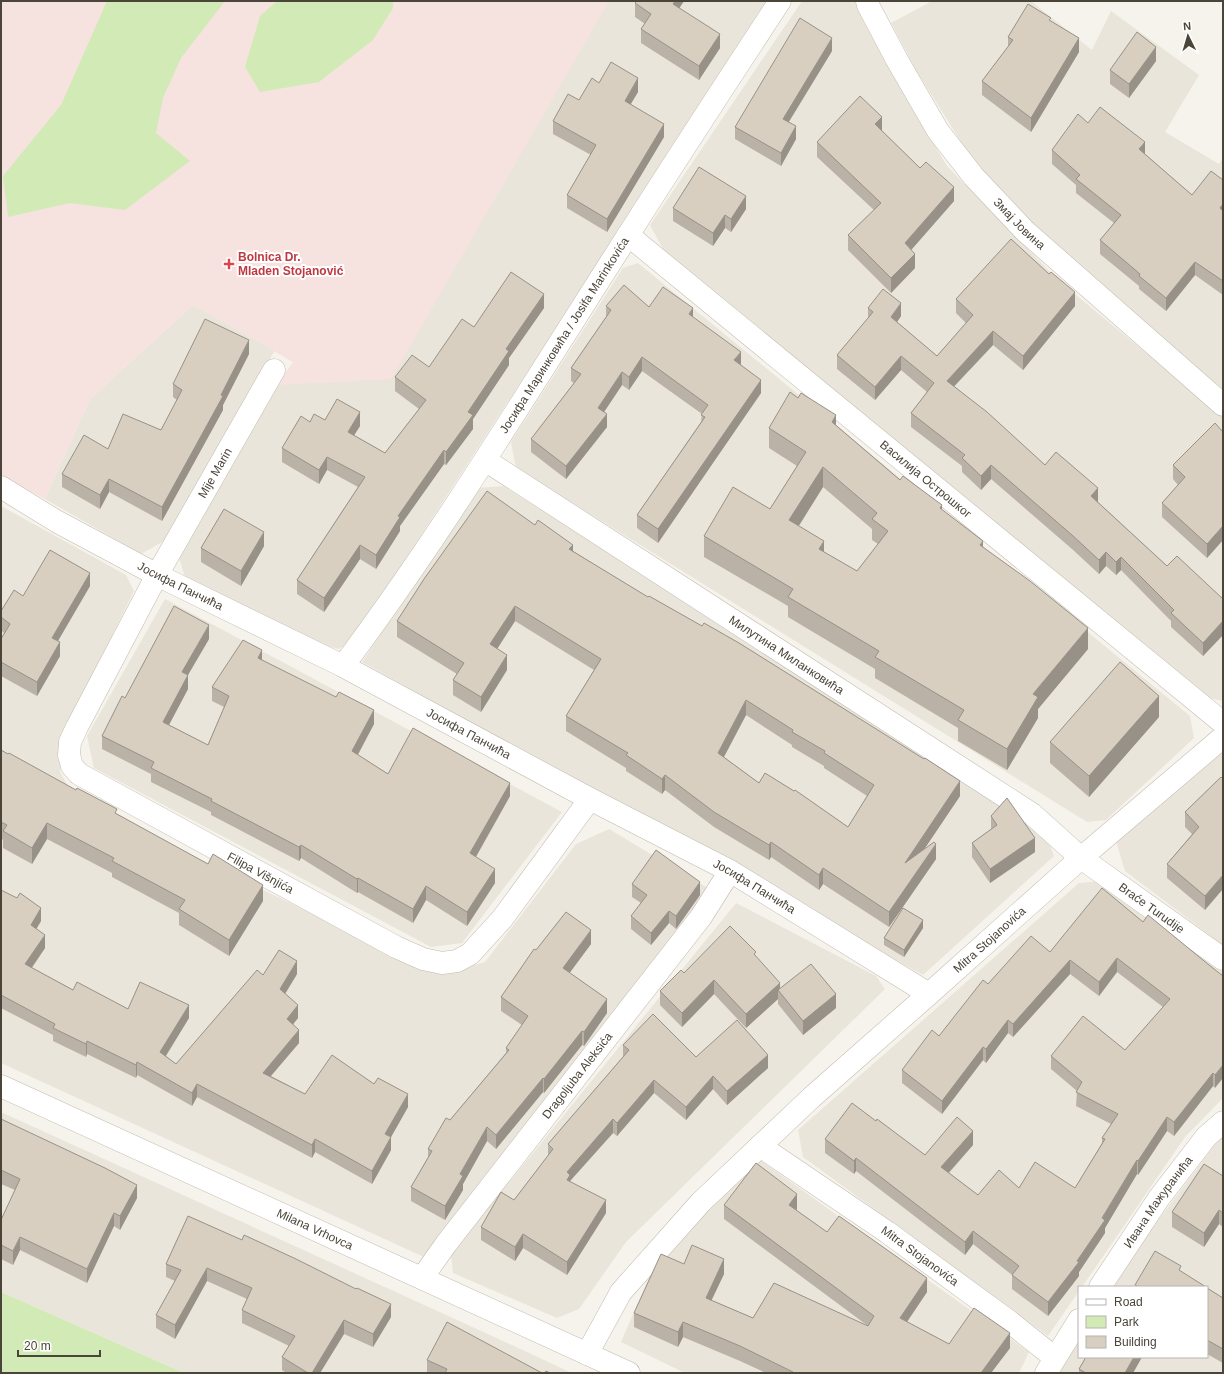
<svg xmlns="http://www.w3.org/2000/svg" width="1224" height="1374" font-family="Helvetica,sans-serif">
  <rect width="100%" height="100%" fill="#f6f3ec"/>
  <g fill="#eae5da">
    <polygon points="603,1 769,1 354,638 339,649 319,644 185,577 177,551 276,385"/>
    <polygon points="802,1 860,1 892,74 947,166 1058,280 1223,417 1223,701 1204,697 664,251 650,225"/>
    <polygon points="932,1 1031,1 1092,50 1111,11 1199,75 1165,132 1219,164 1223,158 1223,389 1066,260 971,158 916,70 891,23"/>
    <polygon points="638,263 1190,716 1194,738 1106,820 1087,822 516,468 511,442 623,268"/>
    <polygon points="193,305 275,350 164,541 141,554 45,499 90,399"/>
    <polygon points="503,486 1004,804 1047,838 1054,856 923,975 362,662 478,488"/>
    <polygon points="1,506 126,575 134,591 65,731 60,772 72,793 119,820 428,970 456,971 485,962 576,844 609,829 716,893 426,1258 1,1063"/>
    <polygon points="165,599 562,812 462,943 431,947 94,768 87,736"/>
    <polygon points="1223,748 1223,945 1125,871 1116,841"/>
    <polygon points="1104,881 1223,964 1223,1098 1185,1137 1082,1287 1079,1287 1079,1291 1048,1336 803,1157 798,1130 1079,883"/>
    <polygon points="736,903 876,976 885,989 626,1242 579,1309 557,1318 453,1273 451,1254"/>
    <polygon points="1,1112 490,1335 572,1373 184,1373 1,1292"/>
    <polygon points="1223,1134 1223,1373 1048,1373 1079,1325 1079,1357 1207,1357 1207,1287 1108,1287"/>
    <polygon points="760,1160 1029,1352 1019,1373 685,1373 621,1342 660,1252"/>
  </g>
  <polygon fill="#f6e3e0" points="1,1 609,1 391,379 276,385 293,362 193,305 90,399 45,499 1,476"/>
  <g fill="#d2eab5">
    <polygon points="107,1 225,1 181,58 163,98 156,133 190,161 125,210 70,203 8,217 3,176 61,105"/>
    <polygon points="277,1 393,1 393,8 373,40 319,82 260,92 245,67 260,16"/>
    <polygon points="1,1292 184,1373 1,1373"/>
  </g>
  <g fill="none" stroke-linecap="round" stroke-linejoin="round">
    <g stroke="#c2bbae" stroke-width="23">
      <g id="minor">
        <path id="s1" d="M867,1L868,5L897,60L938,131L974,177L1025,231L1223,405"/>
        <path id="s2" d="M628,235L1223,723"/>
        <path id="s3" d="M274,370L157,575L77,727L70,742L69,755L72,766L79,774L396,947L423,959L442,963L457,961L470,954L502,919L590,799"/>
        <path id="s4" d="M485,460L1032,814L1081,858L1223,959"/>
        <path id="s5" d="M1,487L56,521L157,575L343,666L590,799L730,871L929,994"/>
        <path id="s6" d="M343,666C427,554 501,435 576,317C643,211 711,106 780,1"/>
        <path id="s7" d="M1,1086L629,1373"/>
        <path id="s8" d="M760,1146L887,1232L1010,1322L1055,1358"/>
        <path id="s9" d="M422,1278L446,1244L701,917L730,871"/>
        <path id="s10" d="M1100,1287L1159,1198L1206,1137L1223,1122"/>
        <path id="s11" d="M587,1354L621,1292L701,1202L812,1097L929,994L1081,858L1223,737"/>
        <polyline points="1046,1373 1079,1320"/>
      </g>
    </g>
    <use href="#minor" stroke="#fff" stroke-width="22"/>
  </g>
  <g fill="#bab2a6" fill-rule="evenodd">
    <polygon points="635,3 679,8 720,48 699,80 641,43 641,29 645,24 635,17"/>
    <polygon points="1051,21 1079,52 1031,132 982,95 982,81 1008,47 1008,37"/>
    <polygon points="832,51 789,122 796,139 781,166 735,139 735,127"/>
    <polygon points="1156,61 1129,98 1110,84 1110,70"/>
    <polygon points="599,83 638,92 630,104 664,137 607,232 567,208 567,195 591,155 553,134 553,121 579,100"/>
    <polygon points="1088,123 1145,154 1192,195 1223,180 1223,295 1195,275 1166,311 1139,289 1139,286 1100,254 1100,240 1114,223 1076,193 1076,185 1052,164 1052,150"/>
    <polygon points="882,131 954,201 911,250 915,268 891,293 848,250 848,235 874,210 817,157 817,142"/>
    <polygon points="673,208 746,209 731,232 725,228 713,246 673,221"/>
    <polygon points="956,299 1075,306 1023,370 993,345 954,386 1045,465 1098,502 1167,566 1223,599 1223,635 1203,656 1171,627 1171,621 1121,570 1116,575 1106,566 1099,574 1072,549 991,479 981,490 962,472 962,466 911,427 911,413 927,392 901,370 875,400 837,369 837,355 868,319 868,308 901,316 897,322 937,356 966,323 956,313"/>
    <polygon points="606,306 649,307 693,317 741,365 761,393 658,543 637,528 637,515 701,422 702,414 642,371 629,390 622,385 604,412 607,427 566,479 531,452 531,439 574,383 571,381 571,368 606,317"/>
    <polygon points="544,308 509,358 509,365 473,419 473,429 446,465 444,464 400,526 400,531 376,569 360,559 324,612 297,594 297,580 358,487 327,470 319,484 282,462 282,448 310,422 325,420 360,426 354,435 385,453 419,409 395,391 395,377 429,367"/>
    <polygon points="249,354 223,405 223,410 162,521 109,492 100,509 62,487 62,474 108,449 161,430 177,400 173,397 173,384"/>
    <path d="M798,398L836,425L900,480L942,510L983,548L1088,649L1038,709V718L1007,770L958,741V728L875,678V669L788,617V606L704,557V536L770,509L797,466L769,448V428ZM823,487L872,529V540L878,544L857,571L824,552L799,526Z"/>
    <polygon points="1223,432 1223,540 1207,558 1162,517 1162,503 1178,485 1173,479 1173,465"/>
    <polygon points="264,546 241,586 201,562 201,548"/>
    <path d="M573,551L960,796L924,849L936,859L889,927L823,884L819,890L771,857L769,860L714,827L665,790L662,794L626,771V768L566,731V716L594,670L515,621L497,649L507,670L481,712L453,695V680L457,674L397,637V621ZM746,715L792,745V747L824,766V768L867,796L848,827L759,783L724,757Z"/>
    <polygon points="90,586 58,641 60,656 37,696 1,676 1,639 4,633 1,630 1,611 23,596"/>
    <polygon points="209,639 188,675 188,689 169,725 208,745 224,707 212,701 212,687 262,660 374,724 358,755 388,774 510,796 476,857 495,883 467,926 426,900 413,923 358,892 357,893 301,858 299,861 211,815 211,812 151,782 151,774 102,749 102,736 125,698"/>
    <polygon points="1159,717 1089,797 1050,763 1050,742"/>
    <polygon points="1,750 117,814 263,901 229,956 179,925 179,913 112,877 112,873 47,839 32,864 3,848 3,840 1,838"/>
    <polygon points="1221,777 1205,910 1167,878 1167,864 1192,834 1185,827 1185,812"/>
    <polygon points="991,816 1035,852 990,883 972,857 972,843 991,829"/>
    <polygon points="632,884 700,895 676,929 669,923 651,945 631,929 631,916 641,903 632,897"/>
    <polygon points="1,890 41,921 36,929 45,948 32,968 73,990 128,1009 189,1018 166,1056 176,1064 263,975 297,974 285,994 298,1018 293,1024 299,1043 271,1076 305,1094 408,1107 391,1137 391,1150 372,1184 315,1152 312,1158 197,1097 192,1106 137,1075 136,1078 87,1054 86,1057 53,1041 53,1035 1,1008"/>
    <polygon points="1143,922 1209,965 1223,976 1215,1088 1213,1086 1174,1136 1167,1131 1138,1175 1137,1174 1105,1228 1105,1233 1079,1272 1079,1276 1048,1316 1012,1289 1012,1275 973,1244 965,1255 856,1171 854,1174 825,1153 825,1139 876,1121 925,1155 973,1145 949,1173 978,1195 1019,1188 1075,1188 1102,1143 1102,1138 1111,1124 1076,1106 1077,1091 1051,1069 1051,1056 1125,1050 1163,1007 1117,972 1099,996 1070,974 1013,1037 1008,1033 986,1063 983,1060 942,1114 902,1083 902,1070 939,1036 988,984 1050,952"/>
    <polygon points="923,928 904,957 884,945 884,938"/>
    <polygon points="591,944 569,973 607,1013 584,1046 582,1045 544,1093 543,1092 496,1149 487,1141 463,1184 463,1190 445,1220 411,1201 411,1187 428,1157 428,1149 450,1120 506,1053 506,1048 522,1025 501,1011 501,997 536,950"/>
    <polygon points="756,957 780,989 836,1008 803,1035 778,1004 778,999 746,1028 714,994 682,1027 660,1005 660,991 684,973"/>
    <polygon points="623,1045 768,1068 727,1105 713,1089 686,1120 654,1093 617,1136 613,1133 570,1181 606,1213 567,1275 523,1248 515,1261 481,1240 481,1227 514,1200 548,1156 548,1144 623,1057"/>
    <polygon points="1,1119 137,1198 120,1230 114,1226 87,1283 20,1250 13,1265 1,1259 1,1220 15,1190 1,1184"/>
    <polygon points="1223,1176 1223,1227 1219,1224 1204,1247 1172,1227 1172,1212"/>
    <polygon points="724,1205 797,1209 796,1210 827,1232 927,1292 907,1322 949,1344 1010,1348 991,1373 766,1373 740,1361 683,1337 678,1347 634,1327 634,1313 684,1264 724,1274 711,1300 753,1318 868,1326 724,1219"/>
    <polygon points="188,1216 391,1317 373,1347 344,1334 320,1373 286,1373 282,1370 282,1357 289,1346 242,1323 242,1310 247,1299 207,1281 175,1339 156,1328 156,1315 175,1281 166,1277 166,1264"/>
    <polygon points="1207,1288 1223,1298 1223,1363 1207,1354"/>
    <polygon points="1086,1357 1142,1357 1133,1373 1079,1373 1079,1369"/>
    <polygon points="427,1360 542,1373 428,1373 427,1372"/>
  </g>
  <g fill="#979187">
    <polygon points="675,1 684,1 673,18 673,4"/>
    <polygon points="720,34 720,48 699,80 699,66"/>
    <polygon points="832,38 832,51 783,131 783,119"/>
    <polygon points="1079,38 1079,52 1031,132 1031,118"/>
    <polygon points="1156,47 1156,61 1129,98 1129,84"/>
    <polygon points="638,78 638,92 625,114 625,101"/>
    <polygon points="882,117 882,131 875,139 875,124"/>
    <polygon points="664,124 664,137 607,232 607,219"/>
    <polygon points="796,126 796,139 781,166 781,153"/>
    <polygon points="1145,142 1145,155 1139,149"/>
    <polygon points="954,187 954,201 905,257 905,243"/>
    <polygon points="746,196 746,209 731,232 731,219"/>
    <polygon points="1223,204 1223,217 1220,208"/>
    <polygon points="725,215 725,228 713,246 713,233"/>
    <polygon points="915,254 915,268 891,293 891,278"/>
    <polygon points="1195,262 1195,275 1166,311 1166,298"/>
    <polygon points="1075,292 1075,306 1023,370 1023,356"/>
    <polygon points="544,294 544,308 509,358 509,365 473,419 473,429 446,465 446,452 468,412 506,349"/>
    <polygon points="901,303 901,316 891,331 891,317"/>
    <polygon points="693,308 693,321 689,314"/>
    <polygon points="993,331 993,345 947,394 947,381"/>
    <polygon points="249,340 249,354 223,405 223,410 162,521 162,507 221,395"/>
    <polygon points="741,352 741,365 734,360"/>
    <polygon points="901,356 901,370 875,400 875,387"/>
    <polygon points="642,357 642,371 629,390 629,377"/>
    <polygon points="622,372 622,385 598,421 598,408"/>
    <polygon points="761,380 761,393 658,543 658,529"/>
    <polygon points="360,412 360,426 348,445 348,432"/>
    <polygon points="607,414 607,427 566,479 566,466"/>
    <polygon points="836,415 836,436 832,422"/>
    <polygon points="444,450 444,464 400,526 400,531 376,569 376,555 398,516"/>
    <polygon points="327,457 327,470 319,484 319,470"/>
    <polygon points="991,465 991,479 981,490 981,476"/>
    <polygon points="823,467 823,487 789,541 789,520"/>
    <polygon points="109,479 109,492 100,509 100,495"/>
    <polygon points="1098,488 1098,502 1091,510 1091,496"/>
    <polygon points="942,505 942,526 940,508"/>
    <polygon points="1223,526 1223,540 1207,558 1207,544"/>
    <polygon points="264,532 264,546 241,586 241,571"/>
    <polygon points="824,541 824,562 819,549"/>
    <polygon points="983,541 983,561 980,545"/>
    <polygon points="360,545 360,559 324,612 324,598"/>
    <polygon points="573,545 573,560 569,549"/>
    <polygon points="1106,552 1106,566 1099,574 1099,560"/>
    <polygon points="1121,557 1121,570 1116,575 1116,562"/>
    <polygon points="90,573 90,586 52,651 52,638"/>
    <polygon points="515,606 515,621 490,660 490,644"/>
    <polygon points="1223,621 1223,635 1203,656 1203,643"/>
    <polygon points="209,625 209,639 182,685 182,672"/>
    <polygon points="1088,628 1088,649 1038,709 1038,718 1007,770 1007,749 1033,694"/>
    <polygon points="60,642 60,656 37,696 37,682"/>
    <polygon points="262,650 262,663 258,658"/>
    <polygon points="507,655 507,670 481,712 481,697"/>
    <polygon points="188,675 188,689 163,736 163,722"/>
    <polygon points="1159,696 1159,717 1089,797 1089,776"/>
    <polygon points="746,700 746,715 718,768 718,753"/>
    <polygon points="374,710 374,724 352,765 352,751"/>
    <polygon points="665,775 665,790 662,794 662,779"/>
    <polygon points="960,781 960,796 905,878 905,863"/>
    <polygon points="510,783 510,796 470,867 470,853"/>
    <polygon points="47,823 47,839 32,864 32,848"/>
    <polygon points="1035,838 1035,852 990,883 990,869"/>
    <polygon points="771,842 771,857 769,860 769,845"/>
    <polygon points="936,844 936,859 889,927 889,912"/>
    <polygon points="301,845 301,858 299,861 299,847"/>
    <polygon points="823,868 823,884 819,890 819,875"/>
    <polygon points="495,869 495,883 467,926 467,912"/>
    <polygon points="1223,875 1223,889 1205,910 1205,896"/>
    <polygon points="358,878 358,892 357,893 357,879"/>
    <polygon points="700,882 700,895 676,929 676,916"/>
    <polygon points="263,885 263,901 229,956 229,940"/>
    <polygon points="426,886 426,900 413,923 413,909"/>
    <polygon points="41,908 41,921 31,938 31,925"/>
    <polygon points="669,911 669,923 651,945 651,933"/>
    <polygon points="923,920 923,928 904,957 904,950"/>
    <polygon points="591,930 591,944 563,982 563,968"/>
    <polygon points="45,935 45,948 25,977 25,964"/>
    <polygon points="1117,958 1117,972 1099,996 1099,982"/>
    <polygon points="1070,960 1070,974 1013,1037 1013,1024"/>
    <polygon points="297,961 297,974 280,1002 280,989"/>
    <polygon points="714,980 714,994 682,1027 682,1013"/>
    <polygon points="780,983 780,993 778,990 778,999 746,1028 746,1014"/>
    <polygon points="836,994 836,1008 803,1035 803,1021"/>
    <polygon points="607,999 607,1013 584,1046 584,1032"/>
    <polygon points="189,1005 189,1018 160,1065 160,1052"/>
    <polygon points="298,1005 298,1018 287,1032 287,1019"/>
    <polygon points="1008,1020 1008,1033 986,1063 986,1049"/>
    <polygon points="299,1030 299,1043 263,1085 263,1073"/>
    <polygon points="582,1031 582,1045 544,1093 544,1079"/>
    <polygon points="87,1041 87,1054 86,1057 86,1044"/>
    <polygon points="983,1047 983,1060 942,1114 942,1101"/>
    <polygon points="768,1055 768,1068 727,1105 727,1091"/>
    <polygon points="137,1062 137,1075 136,1078 136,1065"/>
    <polygon points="1223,1065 1223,1078 1215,1088 1215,1075"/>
    <polygon points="1213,1073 1213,1086 1174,1136 1174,1122"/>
    <polygon points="713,1076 713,1089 686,1120 686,1107"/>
    <polygon points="543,1078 543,1092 496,1149 496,1135"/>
    <polygon points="654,1080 654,1093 617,1136 617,1123"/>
    <polygon points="197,1084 197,1097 192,1106 192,1093"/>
    <polygon points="408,1094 408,1107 391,1137 391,1150 372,1184 372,1171 385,1134"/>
    <polygon points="1167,1117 1167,1131 1138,1175 1138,1161"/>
    <polygon points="613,1119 613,1133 570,1181 567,1193 567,1172"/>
    <polygon points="487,1127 487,1141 463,1184 463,1190 445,1220 445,1206 460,1174"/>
    <polygon points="973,1131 973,1145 941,1181 941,1167"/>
    <polygon points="315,1139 315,1152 312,1158 312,1145"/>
    <polygon points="856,1158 856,1171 854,1174 854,1161"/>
    <polygon points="1137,1160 1137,1174 1105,1228 1105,1233 1079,1272 1079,1276 1048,1316 1048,1302 1077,1261"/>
    <polygon points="137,1185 137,1198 120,1230 120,1216"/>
    <polygon points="797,1194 797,1209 789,1219 789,1205"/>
    <polygon points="606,1200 606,1213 567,1275 567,1262"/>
    <polygon points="1219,1210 1219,1224 1204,1247 1204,1233"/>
    <polygon points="114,1213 114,1226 87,1283 87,1269"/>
    <polygon points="973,1231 973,1244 965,1255 965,1242"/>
    <polygon points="523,1234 523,1248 515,1261 515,1247"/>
    <polygon points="20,1237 20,1250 13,1265 13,1251"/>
    <polygon points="724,1259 724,1274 706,1312 706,1298"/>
    <polygon points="207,1268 207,1281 175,1339 175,1325"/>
    <polygon points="927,1278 927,1292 900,1332 900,1318"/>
    <polygon points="391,1304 391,1317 373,1347 373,1334"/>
    <polygon points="344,1320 344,1334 320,1373 312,1373"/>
    <polygon points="683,1322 683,1337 678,1347 678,1332"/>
    <polygon points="1010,1333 1010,1348 991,1373 981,1373"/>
    <polygon points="1134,1357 1142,1357 1133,1373 1125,1373"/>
  </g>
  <g fill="#d8cfc1" stroke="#979187" fill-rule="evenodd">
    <polygon points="637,1 675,1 673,4 720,34 699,66 641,29 651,14 635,3"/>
    <polygon points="1028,4 1051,18 1049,20 1079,38 1031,118 982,81 1013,40 1008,37"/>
    <polygon points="800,18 832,38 783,119 796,126 781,153 735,127"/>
    <polygon points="1137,32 1156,47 1129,84 1110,70"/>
    <polygon points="611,62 638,78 625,101 664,124 607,219 567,195 596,145 553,121 568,94 579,100 592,78 599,83"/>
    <polygon points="860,96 882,117 875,124 920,168 926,162 954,187 905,243 915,254 891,278 848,235 881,203 817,142"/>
    <polygon points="1100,107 1145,142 1139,149 1192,195 1211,171 1223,180 1223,204 1220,208 1223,211 1223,281 1195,262 1166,298 1139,276 1140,274 1100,240 1121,215 1076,179 1080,175 1052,150 1078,114 1088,123"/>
    <polygon points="699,167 746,196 731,219 725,215 713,233 673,208"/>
    <polygon points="1011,239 1049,274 1051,272 1075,292 1023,356 993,331 947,381 987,412 1045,465 1056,452 1098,488 1091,496 1167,566 1177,556 1223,599 1223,621 1203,643 1171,613 1174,610 1121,557 1116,562 1106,552 1099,560 1072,535 991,465 981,476 962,458 965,455 911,413 934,383 901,356 875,387 837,355 873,312 868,308 883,289 901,303 891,317 937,356 973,315 956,299"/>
    <polygon points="511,272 544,294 506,349 509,351 468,412 473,415 446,452 444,450 398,516 400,517 376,555 360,545 324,598 297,580 365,477 327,457 319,470 282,448 301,416 310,422 314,414 325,420 337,399 360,412 348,432 385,453 426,400 395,377 412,355 429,367 462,319 474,327"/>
    <polygon points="624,285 649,307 663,287 693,308 689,314 741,352 734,360 761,380 658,529 637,515 705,417 701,415 708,405 642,357 629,377 622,372 598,408 607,414 566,466 531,439 581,374 571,368 611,310 606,306"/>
    <polygon points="205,319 249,340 221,395 223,396 162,507 109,479 100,495 62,474 84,435 108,449 123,414 161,430 182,390 173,384"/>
    <path d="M790,392L798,398L801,393L836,415L832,422L900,480L903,476L942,505L940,508L983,541L980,545L1030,581L1088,628L1033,694L1038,697L1007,749L958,720L964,710L875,657L879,651L788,597L793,589L704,536L733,487L770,509L806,452L769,428ZM823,467L877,513L872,519L888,531L857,571L819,549L824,541L789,520Z"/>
    <polygon points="1215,423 1223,432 1223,526 1207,544 1162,503 1185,477 1173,465"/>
    <path d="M487,491L535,525L538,520L573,545L569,549L648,597L649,596L702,626L704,623L739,643L924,759L925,758L960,781L905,863L934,842L936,844L889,912L823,868L819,875L771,842L769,845L714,812L665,775L662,779L626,755L628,753L566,716L601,659L515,606L490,644L507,655L481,697L453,680L464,663L397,621L424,579ZM746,700L793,730L792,732L825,751L824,753L874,785L848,827L795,790L794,791L765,773L759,783L718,753Z"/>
    <polygon points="224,509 264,532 241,571 201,548"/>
    <polygon points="50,550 90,573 52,638 60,642 37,682 1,662 1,639 10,624 1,617 1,611 14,590 23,596"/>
    <polygon points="174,606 209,625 182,672 188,675 163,722 208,745 229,696 212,687 243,640 262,650 258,658 336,697 339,692 374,710 352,751 388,774 413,728 510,783 470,853 495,869 467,912 426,886 413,909 358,878 357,879 301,845 299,847 211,801 212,799 151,768 154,762 102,736 122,696 125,698"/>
    <polygon points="1120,662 1159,696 1089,776 1050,742"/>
    <polygon points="1,750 8,754 9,753 76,790 77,788 117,809 115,813 208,864 213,854 263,885 229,940 179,909 185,900 112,861 114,858 47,823 32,848 3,831 7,825 1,822"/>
    <polygon points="1221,777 1223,779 1223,875 1205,896 1167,864 1199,827 1185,812"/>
    <polygon points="1007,798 1035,838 990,869 972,843 997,825 991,816"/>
    <polygon points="656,850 700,882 676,916 669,911 651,933 631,916 647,895 632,884"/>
    <polygon points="1102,888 1143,922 1148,915 1209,965 1223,976 1223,1065 1215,1075 1213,1073 1174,1122 1167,1117 1138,1161 1137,1160 1102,1218 1105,1220 1077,1261 1079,1262 1048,1302 1012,1275 1019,1266 973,1231 965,1242 856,1158 854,1161 825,1139 852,1103 876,1121 877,1119 925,1155 957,1117 973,1131 941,1167 978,1195 999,1170 1019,1188 1035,1162 1075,1188 1105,1139 1102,1138 1118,1114 1076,1092 1082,1082 1051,1056 1083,1016 1125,1050 1170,999 1117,958 1099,982 1070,960 1013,1024 1008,1020 986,1049 983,1047 942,1101 902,1070 932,1030 939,1036 983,980 988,984 1031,936 1050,952"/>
    <polygon points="1,890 17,898 20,893 41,908 31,925 45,935 25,964 73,990 77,982 128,1009 140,982 189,1005 160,1052 176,1064 257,970 263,975 279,950 297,961 280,989 298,1005 287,1019 299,1030 263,1073 305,1094 332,1055 374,1084 378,1078 408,1094 385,1134 391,1137 372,1171 315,1139 312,1145 197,1084 192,1093 137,1062 136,1065 87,1041 86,1044 53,1028 55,1024 1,995"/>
    <polygon points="903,908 923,920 904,950 884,938"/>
    <polygon points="566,912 591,930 563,968 607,999 584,1032 582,1031 544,1079 543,1078 496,1135 487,1127 460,1174 463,1176 445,1206 411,1187 432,1151 428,1149 446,1118 450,1120 509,1050 506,1048 528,1016 501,997 534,949 536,950"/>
    <polygon points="730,926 756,952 754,954 780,983 746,1014 714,980 682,1013 660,991 681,970 684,973"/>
    <polygon points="811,964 836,994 803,1021 778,990"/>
    <polygon points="653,1014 696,1057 737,1020 768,1055 727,1091 713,1076 686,1107 654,1080 617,1123 613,1119 567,1172 570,1175 567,1180 606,1200 567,1262 523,1234 515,1247 481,1227 501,1192 514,1200 553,1149 548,1144 629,1050 623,1045"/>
    <polygon points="1,1119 105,1168 137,1185 120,1216 114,1213 87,1269 20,1237 13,1251 1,1245 1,1220 20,1179 1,1170"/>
    <polygon points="756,1163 797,1194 789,1205 827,1232 839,1216 927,1278 900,1318 949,1344 974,1308 1010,1333 981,1373 792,1373 793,1372 740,1346 683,1322 678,1332 634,1313 661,1254 684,1264 692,1245 724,1259 706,1298 753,1318 774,1283 868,1326 874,1316 724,1205"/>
    <polygon points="1204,1164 1223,1176 1223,1213 1219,1210 1204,1233 1172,1212"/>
    <polygon points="188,1216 242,1240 244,1235 296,1259 356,1289 357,1288 391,1304 373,1334 344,1320 312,1373 308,1373 282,1357 295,1336 242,1310 252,1288 207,1268 175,1325 156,1315 181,1270 166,1264"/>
    <polygon points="1155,1251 1181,1266 1179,1270 1206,1287 1137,1287 1137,1286 1135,1285"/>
    <polygon points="1207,1288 1223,1298 1223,1349 1207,1340"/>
    <polygon points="447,1322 542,1373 445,1373 447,1369 427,1360"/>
    <polygon points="1086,1357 1134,1357 1125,1373 1086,1373 1079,1369"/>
    <polygon points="546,1371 550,1373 544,1373"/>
  </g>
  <path fill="#e0444e" stroke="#fff" stroke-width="1.5" d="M227 258h4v4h4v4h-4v4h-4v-4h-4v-4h4z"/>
  <g text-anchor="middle" stroke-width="4" stroke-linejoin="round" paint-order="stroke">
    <g font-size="12" fill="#4b4439" stroke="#fff">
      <text dy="4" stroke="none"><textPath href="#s1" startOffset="272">Змај Јовина</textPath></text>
      <text dy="4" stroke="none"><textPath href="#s6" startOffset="398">Јосифа Маринковића / Josifa Marinkovića</textPath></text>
      <text transform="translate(215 473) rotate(-60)" y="4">Mije Marin</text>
      <text dy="4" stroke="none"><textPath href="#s2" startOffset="385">Василија Острошког</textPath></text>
      <text dy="4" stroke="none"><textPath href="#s5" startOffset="205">Јосифа Панчића</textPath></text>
      <text dy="4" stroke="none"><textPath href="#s4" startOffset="359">Милутина Миланковића</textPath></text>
      <text dy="4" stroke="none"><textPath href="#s5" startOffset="529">Јосифа Панчића</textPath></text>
      <text dy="4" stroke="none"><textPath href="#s3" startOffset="666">Filipa Višnjića</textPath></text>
      <text dy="4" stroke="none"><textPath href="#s5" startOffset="853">Јосифа Панчића</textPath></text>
      <text dy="4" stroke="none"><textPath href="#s4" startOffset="804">Braće Turudije</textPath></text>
      <text dy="4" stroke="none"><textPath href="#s11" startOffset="581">Mitra Stojanovića</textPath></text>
      <text dy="4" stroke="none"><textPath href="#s9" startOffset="255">Dragoljuba Aleksića</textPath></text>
      <text dy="4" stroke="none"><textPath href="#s10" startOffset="103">Ивана Мажуранића</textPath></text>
      <text dy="4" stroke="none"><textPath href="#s7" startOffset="345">Milana Vrhovca</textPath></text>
      <text dy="4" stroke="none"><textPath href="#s8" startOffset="194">Mitra Stojanovića</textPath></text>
    </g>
    <g font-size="12" font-weight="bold" fill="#be3a42" stroke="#fff" text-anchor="start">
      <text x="238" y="261">Bolnica Dr.<tspan x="238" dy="14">Mladen Stojanović</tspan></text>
    </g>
  </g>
  <rect width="1224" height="1374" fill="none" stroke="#4b4439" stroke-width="4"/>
  <rect x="1078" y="1286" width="130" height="72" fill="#ffffff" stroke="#b7b4b0"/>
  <rect x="1086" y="1299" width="20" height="6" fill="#ffffff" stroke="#b7b4b0"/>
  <text x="1114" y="1306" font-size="12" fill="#4b4439">Road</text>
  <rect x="1086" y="1316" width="20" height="12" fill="#d2eab5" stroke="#b7b4b0"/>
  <text x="1114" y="1326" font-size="12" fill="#4b4439">Park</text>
  <rect x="1086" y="1336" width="20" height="12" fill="#d8cfc1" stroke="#b7b4b0"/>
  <text x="1114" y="1346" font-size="12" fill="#4b4439">Building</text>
  <g transform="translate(1188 36) rotate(355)" stroke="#ffffff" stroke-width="3" paint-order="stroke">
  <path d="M0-3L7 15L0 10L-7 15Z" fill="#4b4439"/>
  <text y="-6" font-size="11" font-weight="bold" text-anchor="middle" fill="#4b4439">N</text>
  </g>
  <path d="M18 1350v6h82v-6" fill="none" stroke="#4b4439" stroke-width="2"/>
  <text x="24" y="1350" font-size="12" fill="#4b4439" stroke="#ffffff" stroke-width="3" paint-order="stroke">20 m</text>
</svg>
